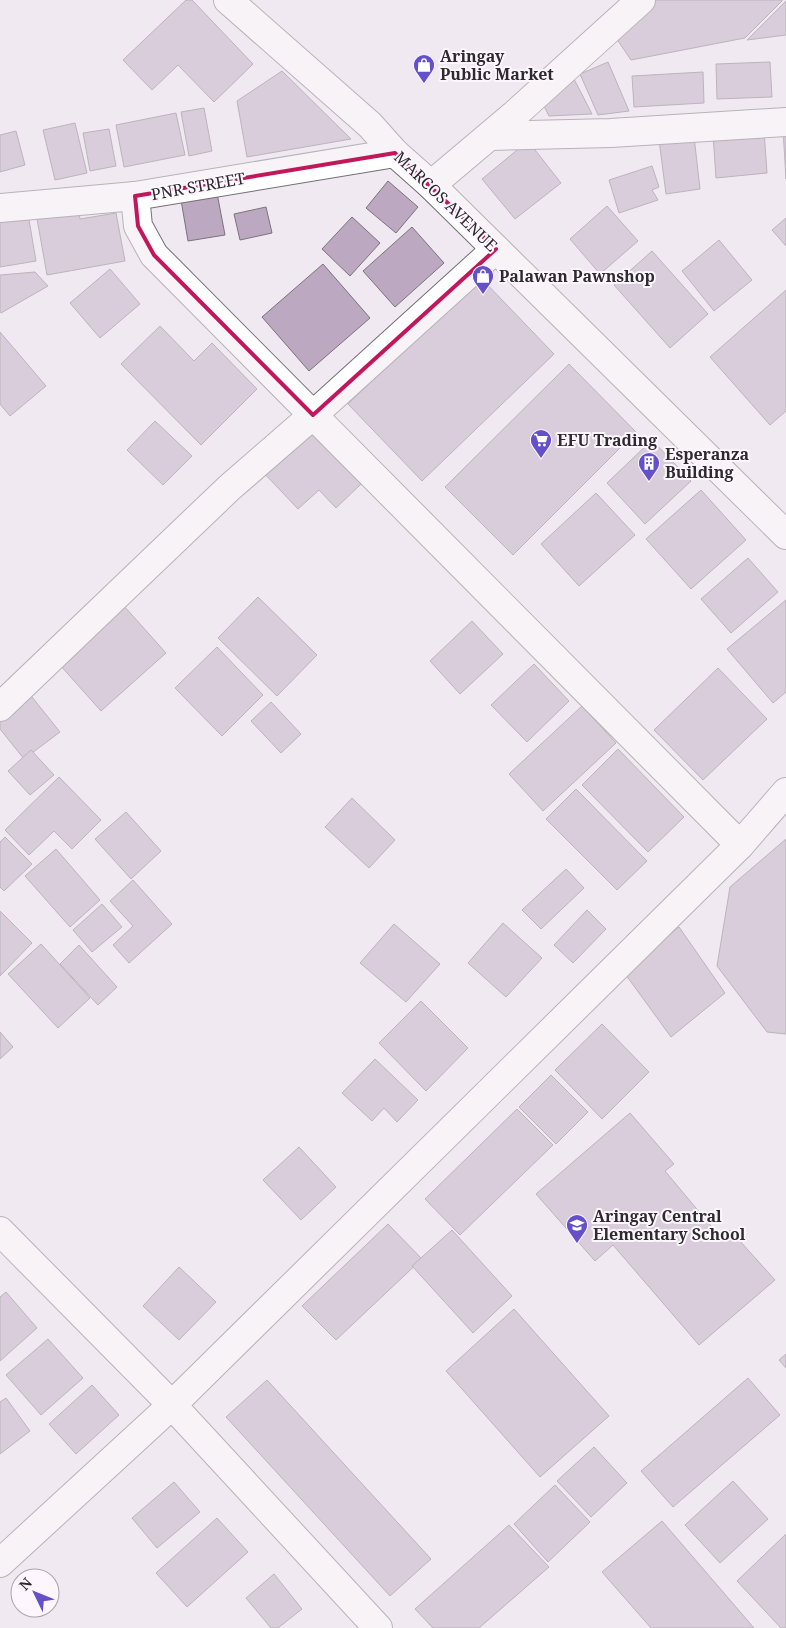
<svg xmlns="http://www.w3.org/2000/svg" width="786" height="1628" font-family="'Noto Serif',serif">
  <rect width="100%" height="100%" fill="#f0e9f1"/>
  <g fill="#bca8c0" stroke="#7a747b">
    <polygon points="186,0 192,0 253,64 214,102 178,65 152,90 123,60"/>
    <polygon points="653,0 782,0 782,1 745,38 631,60 614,35"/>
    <polygon points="786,1 786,35 747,40"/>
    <polygon points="608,62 629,111 598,115 580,74"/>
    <polygon points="770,62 772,97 717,99 716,64"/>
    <polygon points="282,71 351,139 247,157 237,101"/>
    <polygon points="703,72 704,103 634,107 632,76"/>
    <polygon points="574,79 592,114 549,116 540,98"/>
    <polygon points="204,108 212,151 189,156 181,112"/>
    <polygon points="176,113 185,155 124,167 116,125"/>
    <polygon points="75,123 87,173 55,180 43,130"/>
    <polygon points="109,129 116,166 90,171 83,133"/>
    <polygon points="783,129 786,129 786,179"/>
    <polygon points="764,130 767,173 716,178 713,134"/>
    <polygon points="16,131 25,165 0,172 0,135"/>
    <polygon points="694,136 700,189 666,194 659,140"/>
    <polygon points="528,141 561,183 515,219 482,179"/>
    <polygon points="652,166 659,187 652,190 658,200 619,213 609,180"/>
    <polygon points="388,181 418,207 396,233 366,208"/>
    <polygon points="217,193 225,235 188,241 181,200"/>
    <polygon points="78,206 80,219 116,213 125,261 47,275 36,213"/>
    <polygon points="607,206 638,241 600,274 570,239"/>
    <polygon points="266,207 272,233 240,240 234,214"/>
    <polygon points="27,208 36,261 0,267 0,213"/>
    <polygon points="352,217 380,243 350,276 322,249"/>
    <polygon points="786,218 786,246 772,230"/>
    <polygon points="412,227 444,263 395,307 363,271"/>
    <polygon points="719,240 752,280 714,311 682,271"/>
    <polygon points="652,251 708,314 670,348 614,285"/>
    <polygon points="323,264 370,318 309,371 262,317"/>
    <polygon points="110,269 140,304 100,338 70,303"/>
    <polygon points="35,272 48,286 1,313 0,311 0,275"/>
    <polygon points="480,277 554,354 422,481 348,404"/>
    <polygon points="786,290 786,411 770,425 710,357"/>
    <polygon points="160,326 194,361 212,343 257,389 201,445 121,364"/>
    <polygon points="0,332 46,386 10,416 0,404"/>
    <polygon points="569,364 636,432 513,555 445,487"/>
    <polygon points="155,421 192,456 163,485 127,450"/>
    <polygon points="307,428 361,484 336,508 319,490 298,509 262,471"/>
    <polygon points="652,440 691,481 645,524 607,483"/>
    <polygon points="701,490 746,540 691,589 646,539"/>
    <polygon points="596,493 635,535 579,586 541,544"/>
    <polygon points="748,558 778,592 731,633 701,599"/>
    <polygon points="258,597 317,655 277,696 218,638"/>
    <polygon points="786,600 786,692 773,703 727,649"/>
    <polygon points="124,606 166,653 101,711 59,664"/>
    <polygon points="472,621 503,654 460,694 430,661"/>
    <polygon points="217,647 263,695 222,736 175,688"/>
    <polygon points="534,664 569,701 527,742 491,705"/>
    <polygon points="718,668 767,719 703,780 654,730"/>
    <polygon points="28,692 60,732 24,759 0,729 0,714"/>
    <polygon points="271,702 301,734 281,753 251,721"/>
    <polygon points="582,706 616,743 543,811 509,774"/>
    <polygon points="618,749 684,817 648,852 582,785"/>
    <polygon points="31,750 54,775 30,795 8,771"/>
    <polygon points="59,777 101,820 72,849 54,831 29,855 5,830"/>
    <polygon points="576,789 647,861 617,890 546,819"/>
    <polygon points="352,798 395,840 369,868 325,827"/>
    <polygon points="126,812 161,851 131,879 95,839"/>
    <polygon points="5,837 32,864 4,891 0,887 0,842"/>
    <polygon points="786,839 786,1034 767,1032 717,966 730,887"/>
    <polygon points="56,849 100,900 70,927 25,876"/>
    <polygon points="566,869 584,888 541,929 522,910"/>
    <polygon points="133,880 172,924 129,963 113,945 133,926 110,901"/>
    <polygon points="102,904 122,927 92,952 73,930"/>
    <polygon points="587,910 606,929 573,963 554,945"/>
    <polygon points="0,911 32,943 0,976"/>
    <polygon points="503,923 542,958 506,997 468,963"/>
    <polygon points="394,924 440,964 406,1002 360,963"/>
    <polygon points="679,927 725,993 671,1037 623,971"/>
    <polygon points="41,944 90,998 58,1028 8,974"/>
    <polygon points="79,945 117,987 98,1005 60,964"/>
    <polygon points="421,1001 468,1048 426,1091 379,1043"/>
    <polygon points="602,1024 649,1072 602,1119 555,1070"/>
    <polygon points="0,1032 13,1047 0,1059"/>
    <polygon points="375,1059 418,1100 397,1122 384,1108 372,1121 342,1093"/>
    <polygon points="551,1075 588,1112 556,1144 519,1107"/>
    <polygon points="517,1109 553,1145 460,1235 425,1199"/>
    <polygon points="630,1113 674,1164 665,1171 721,1238 730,1230 775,1280 699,1345 613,1245 595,1261 536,1194"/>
    <polygon points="299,1147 336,1187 301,1220 263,1180"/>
    <polygon points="388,1224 422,1259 336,1340 302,1306"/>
    <polygon points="452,1230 512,1296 473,1333 412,1266"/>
    <polygon points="179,1267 216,1302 179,1340 143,1306"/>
    <polygon points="6,1292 37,1328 0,1361 0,1297"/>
    <polygon points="514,1309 609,1416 540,1477 446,1371"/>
    <polygon points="48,1339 83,1378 41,1415 6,1375"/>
    <polygon points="786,1354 786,1368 779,1360"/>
    <polygon points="748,1378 780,1415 673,1507 641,1471"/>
    <polygon points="267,1380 431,1559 390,1596 226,1417"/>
    <polygon points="92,1385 119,1415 76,1454 49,1424"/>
    <polygon points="6,1398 30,1431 0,1454 0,1402"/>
    <polygon points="594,1447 627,1483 591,1517 557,1481"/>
    <polygon points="733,1481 768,1519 720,1563 685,1525"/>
    <polygon points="174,1482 200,1512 157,1548 132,1518"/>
    <polygon points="555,1485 590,1522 548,1562 514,1524"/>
    <polygon points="217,1518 248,1552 187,1607 156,1573"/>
    <polygon points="662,1521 754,1628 651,1628 602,1572"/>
    <polygon points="509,1525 549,1567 479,1628 433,1628 415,1609"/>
    <polygon points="786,1534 786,1628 781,1628 737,1581"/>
    <polygon points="274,1574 302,1609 278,1628 271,1628 246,1598"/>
  </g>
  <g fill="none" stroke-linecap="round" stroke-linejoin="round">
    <g stroke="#746f75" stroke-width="30">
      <g id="minor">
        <polyline points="228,0 370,125 395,153 431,185 786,535"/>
        <polyline points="490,136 611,133 786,122"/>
        <polyline points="431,185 514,115 641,0"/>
        <polyline points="135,196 138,226 154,255 740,845"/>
        <polyline points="0,208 135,196 395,153"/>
        <polyline points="0,707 229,488 313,415 496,249"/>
        <polyline points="0,1231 172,1405 378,1628"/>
        <polyline points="0,1563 172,1405 740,845 786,792"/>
      </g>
    </g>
    <use href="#minor" stroke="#fff" stroke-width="28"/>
  </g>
  <path d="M0 0H786V1628H0ZM395,153L496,249L313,415L154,255L138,226L135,196Z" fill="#f0e9f1" fill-opacity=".55" fill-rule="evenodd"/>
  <path fill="none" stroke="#c2185b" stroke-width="4" stroke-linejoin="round" d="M395,153L496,249L313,415L154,255L138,226L135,196Z"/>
  <defs>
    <g id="shop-pin" transform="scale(1.125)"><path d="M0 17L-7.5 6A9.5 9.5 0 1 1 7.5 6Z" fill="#6450c9" stroke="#fdf6fe"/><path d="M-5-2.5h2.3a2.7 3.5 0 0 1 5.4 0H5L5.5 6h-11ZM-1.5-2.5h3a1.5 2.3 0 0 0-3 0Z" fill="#fff"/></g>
    <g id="supermarket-pin" transform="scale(1.125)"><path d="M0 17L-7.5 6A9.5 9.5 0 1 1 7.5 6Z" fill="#6450c9" stroke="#fdf6fe"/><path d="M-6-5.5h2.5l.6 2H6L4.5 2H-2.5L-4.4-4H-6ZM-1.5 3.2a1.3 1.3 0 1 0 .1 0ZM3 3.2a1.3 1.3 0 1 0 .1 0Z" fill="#fff"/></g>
    <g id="building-pin" transform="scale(1.125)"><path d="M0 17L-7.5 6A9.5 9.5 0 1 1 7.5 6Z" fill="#6450c9" stroke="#fdf6fe"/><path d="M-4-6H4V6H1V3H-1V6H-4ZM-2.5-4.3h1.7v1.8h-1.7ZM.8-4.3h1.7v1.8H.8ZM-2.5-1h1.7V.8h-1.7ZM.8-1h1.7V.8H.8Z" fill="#fff"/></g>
    <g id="school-pin" transform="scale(1.125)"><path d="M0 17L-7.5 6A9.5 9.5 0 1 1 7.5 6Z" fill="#6450c9" stroke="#fdf6fe"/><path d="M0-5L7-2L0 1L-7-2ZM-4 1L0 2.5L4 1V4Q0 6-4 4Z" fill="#fff"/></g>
  </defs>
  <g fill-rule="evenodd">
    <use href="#shop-pin" x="424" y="65"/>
    <use href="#shop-pin" x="483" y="276"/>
    <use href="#supermarket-pin" x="541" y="440"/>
    <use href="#building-pin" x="649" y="463"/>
    <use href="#school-pin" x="577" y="1225"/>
  </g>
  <g text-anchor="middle" stroke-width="4" stroke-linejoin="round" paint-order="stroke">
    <g font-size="16" font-weight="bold" fill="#2d2b2e" stroke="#fdf6fe" text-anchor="start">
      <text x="440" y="62">Aringay<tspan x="440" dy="18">Public Market</tspan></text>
      <text x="499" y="282">Palawan Pawnshop</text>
      <text x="557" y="446">EFU Trading</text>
      <text x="665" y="460">Esperanza<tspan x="665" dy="18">Building</tspan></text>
      <text x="593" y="1222">Aringay Central<tspan x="593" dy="18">Elementary School</tspan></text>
    </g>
    <g font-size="16" fill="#2d2b2e" stroke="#fdf6fe">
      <text transform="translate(198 186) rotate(-10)" y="6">PNR STREET</text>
      <text transform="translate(446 201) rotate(44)" y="6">MARCOS AVENUE</text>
    </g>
  </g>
  <g transform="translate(35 1593) rotate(313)"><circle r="24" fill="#fdf6fe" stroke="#aaa5ab"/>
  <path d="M0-4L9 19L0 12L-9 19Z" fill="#6450c9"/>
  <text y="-8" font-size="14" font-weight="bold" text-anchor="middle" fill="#2d2b2e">N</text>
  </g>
</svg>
